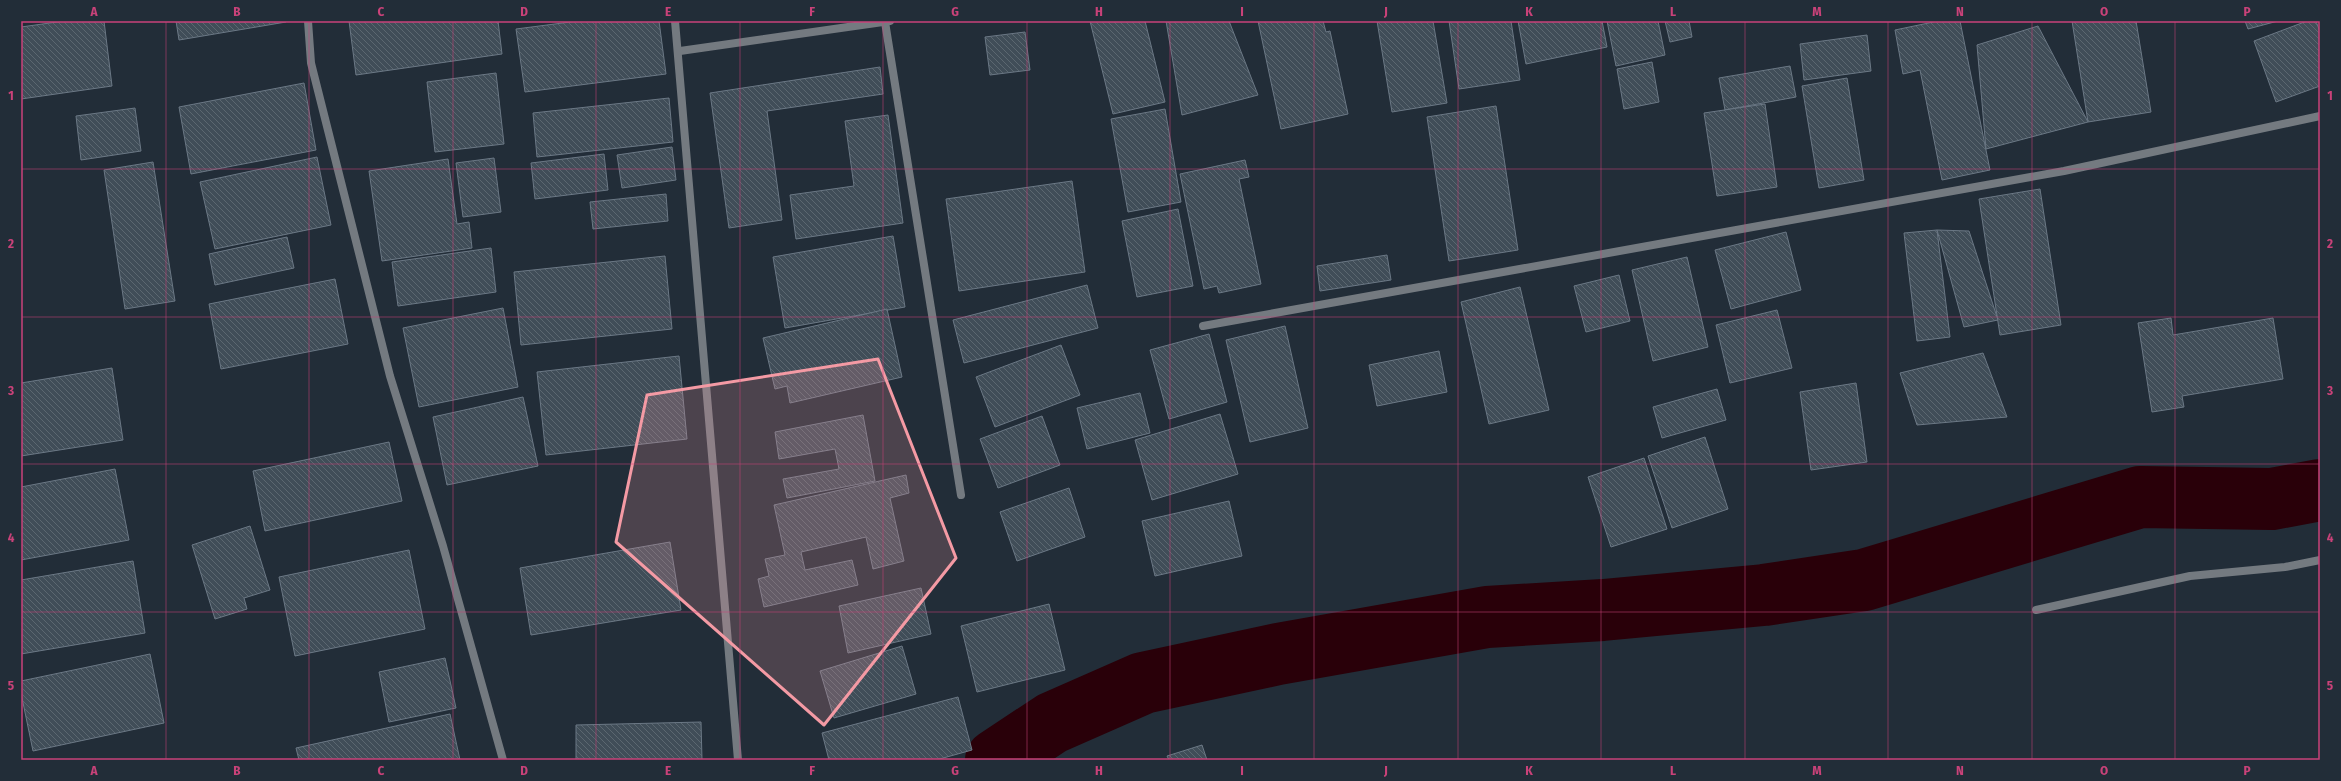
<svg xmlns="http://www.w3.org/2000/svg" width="2341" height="781" font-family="'Fira Sans Condensed',sans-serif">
  <defs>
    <pattern id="building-back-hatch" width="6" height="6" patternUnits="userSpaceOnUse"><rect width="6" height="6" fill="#404d58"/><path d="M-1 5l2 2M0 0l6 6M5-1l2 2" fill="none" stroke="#5b6770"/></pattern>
  </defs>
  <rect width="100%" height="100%" fill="#222d38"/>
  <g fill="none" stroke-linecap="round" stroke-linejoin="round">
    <polyline stroke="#290009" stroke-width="62" points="996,760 1052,723 1143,683 1278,654 1487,617 1603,610 1764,595 1864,580 2140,497 2272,499 2320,490"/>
  </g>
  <g fill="url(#building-back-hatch)" stroke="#6b7885">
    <polygon points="64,21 104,21 112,86 21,99 21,27"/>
    <polygon points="176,21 286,21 286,22 179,40"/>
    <polygon points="349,21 498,21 502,54 356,75"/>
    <polygon points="578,21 659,21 666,74 525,92 516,29"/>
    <polygon points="1090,21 1145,21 1165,102 1113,114"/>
    <polygon points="1166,21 1229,21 1258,95 1182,115"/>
    <polygon points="1258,21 1323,21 1326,32 1330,31 1348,114 1281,129"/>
    <polygon points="1377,21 1433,21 1447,103 1392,112"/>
    <polygon points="1449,21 1511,21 1520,80 1459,89"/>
    <polygon points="1518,21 1602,21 1607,47 1526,64"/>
    <polygon points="1607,21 1658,21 1665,55 1616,66"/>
    <polygon points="1665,21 1689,21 1692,37 1670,42"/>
    <polygon points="1938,21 1960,21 1990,170 1942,180 1920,70 1903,74 1895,30"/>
    <polygon points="2072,21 2136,21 2151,112 2088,122"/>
    <polygon points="2245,21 2278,21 2248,29"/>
    <polygon points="2307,21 2316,21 2320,32 2320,86 2276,102 2254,41"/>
    <polygon points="2038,26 2088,122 1986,149 1977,45"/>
    <polygon points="1025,32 1030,70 990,75 985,37"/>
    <polygon points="1867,35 1871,71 1804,80 1800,44"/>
    <polygon points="1652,62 1659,102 1624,109 1617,69"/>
    <polygon points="1790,66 1796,97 1725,110 1719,78"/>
    <polygon points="880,67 883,94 767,111 782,220 729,228 710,93"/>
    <polygon points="496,73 504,144 435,152 427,82"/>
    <polygon points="1847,78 1864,180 1819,188 1802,86"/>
    <polygon points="304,83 316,150 191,174 179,107"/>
    <polygon points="669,98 673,142 537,157 533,113"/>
    <polygon points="1765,104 1777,187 1717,196 1704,113"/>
    <polygon points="1496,106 1518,250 1449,261 1427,117"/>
    <polygon points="135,108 141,151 81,160 76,116"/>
    <polygon points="1165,109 1181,202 1128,212 1111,119"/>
    <polygon points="888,115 903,223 796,239 790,195 854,186 845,121"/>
    <polygon points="672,147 676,180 622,188 617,155"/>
    <polygon points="604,154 608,190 535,199 531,163"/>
    <polygon points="317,157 331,225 215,249 200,182"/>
    <polygon points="494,158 501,212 463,217 456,163"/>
    <polygon points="448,159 457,224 469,222 472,248 382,261 369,171"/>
    <polygon points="1245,160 1249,177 1239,179 1261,284 1219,293 1217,286 1204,289 1180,174"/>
    <polygon points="153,162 175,301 125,309 104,170"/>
    <polygon points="1072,181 1085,272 959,291 946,199"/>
    <polygon points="2040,189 2061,325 2000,335 1979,199"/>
    <polygon points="666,194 668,221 593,229 590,202"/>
    <polygon points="1178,209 1193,286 1137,297 1122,221"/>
    <polygon points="1937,230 1950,337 1917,341 1904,233"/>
    <polygon points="1937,230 1969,231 1998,320 1964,327"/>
    <polygon points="1786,232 1801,290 1731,309 1715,250"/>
    <polygon points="893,236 905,307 785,328 773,257"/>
    <polygon points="287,237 294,268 215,285 209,254"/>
    <polygon points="491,248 496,292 398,306 392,262"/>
    <polygon points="1387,255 1391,280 1320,291 1317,266"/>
    <polygon points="665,256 672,329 521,345 514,272"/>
    <polygon points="1687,257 1708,347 1653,361 1632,270"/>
    <polygon points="1619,275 1630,321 1586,332 1574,286"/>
    <polygon points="335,279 348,344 221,369 209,304"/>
    <polygon points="1087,285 1098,328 964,363 953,320"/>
    <polygon points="1520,287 1549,410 1489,424 1461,302"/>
    <polygon points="503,308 518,387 419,407 403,328"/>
    <polygon points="887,309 902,377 790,403 787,386 775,389 763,338"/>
    <polygon points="1777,310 1792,368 1730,383 1716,325"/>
    <polygon points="2171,318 2173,335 2273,318 2283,379 2182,396 2184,407 2152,412 2138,323"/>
    <polygon points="1285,326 1308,428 1250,442 1226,340"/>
    <polygon points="1209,334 1227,402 1169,419 1150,350"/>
    <polygon points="1061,345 1080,395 995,427 976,377"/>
    <polygon points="1439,351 1447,392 1377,406 1369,365"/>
    <polygon points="1983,353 2007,417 1917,425 1900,373"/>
    <polygon points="679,356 687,439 546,455 537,372"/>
    <polygon points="112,368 123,440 21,456 21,383"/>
    <polygon points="1856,383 1867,462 1811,470 1800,392"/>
    <polygon points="1717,389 1726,420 1662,438 1653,407"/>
    <polygon points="1140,393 1150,433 1087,449 1077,408"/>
    <polygon points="523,397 538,466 447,485 433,417"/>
    <polygon points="1220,414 1238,474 1152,500 1135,440"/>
    <polygon points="863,415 875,481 787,498 783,479 839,469 835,449 779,459 775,432"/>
    <polygon points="1042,416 1060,465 998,488 980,439"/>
    <polygon points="1705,437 1728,509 1672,528 1648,456"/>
    <polygon points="389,442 402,501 265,531 253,471"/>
    <polygon points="1644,458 1667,529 1611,547 1588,477"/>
    <polygon points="115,469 129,540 21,560 21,487"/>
    <polygon points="906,475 909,493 890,498 904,561 873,569 866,537 801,552 805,570 852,560 858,585 764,607 758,579 769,576 765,559 785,555 774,505"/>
    <polygon points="1069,488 1085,537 1017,561 1000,512"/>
    <polygon points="1229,501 1242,556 1155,576 1142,521"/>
    <polygon points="250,526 270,590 244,598 247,609 215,619 192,545"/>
    <polygon points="670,542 681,610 531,635 520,568"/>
    <polygon points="409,550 425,629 295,656 279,577"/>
    <polygon points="133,561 145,633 21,654 21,580"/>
    <polygon points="921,588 931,634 848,653 839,606"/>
    <polygon points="1049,604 1065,670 977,692 961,626"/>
    <polygon points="902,646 916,694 834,718 820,671"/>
    <polygon points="150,654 164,723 33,751 21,693 21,681"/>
    <polygon points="445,658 456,708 389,722 379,672"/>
    <polygon points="958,697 972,750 936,760 829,760 822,733"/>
    <polygon points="450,714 460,760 299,760 296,748"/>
    <polygon points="701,722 702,760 576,760 576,725"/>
    <polygon points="1202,745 1207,760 1169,760 1167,756"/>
  </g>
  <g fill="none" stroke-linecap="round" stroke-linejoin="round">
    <g stroke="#747a80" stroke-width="8">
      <polyline points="308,21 311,63 390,376 443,546 503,760"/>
      <polyline points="675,21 738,760"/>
      <polyline points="885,22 961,495"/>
      <polyline points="680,51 890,21"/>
      <polyline points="1203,326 2064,171 2320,116"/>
      <polyline points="2036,610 2190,576 2285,567 2320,560"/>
    </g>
  </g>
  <path fill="#f49aa4" fill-opacity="0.2" stroke="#f49aa4" stroke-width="3" stroke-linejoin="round" d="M878,359L956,558L824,725L616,542L647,395Z"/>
  <path fill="none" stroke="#c94279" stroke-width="1" stroke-opacity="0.55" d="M166,21V760M309,21V760M453,21V760M596,21V760M740,21V760M883,21V760M1027,21V760M1170,21V760M1314,21V760M1458,21V760M1601,21V760M1745,21V760M1888,21V760M2032,21V760M2175,21V760M21,169H2320M21,317H2320M21,464H2320M21,612H2320"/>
  <rect width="2341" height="781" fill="none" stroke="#222d38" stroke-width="44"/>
  <rect x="22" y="22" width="2297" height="737" fill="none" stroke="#c94279" stroke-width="1.5"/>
  <g font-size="13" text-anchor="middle" font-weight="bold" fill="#c94279">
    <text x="94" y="16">A</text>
    <text x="237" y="16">B</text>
    <text x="381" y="16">C</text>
    <text x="524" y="16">D</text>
    <text x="668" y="16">E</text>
    <text x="812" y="16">F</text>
    <text x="955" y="16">G</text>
    <text x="1099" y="16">H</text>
    <text x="1242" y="16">I</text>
    <text x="1386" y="16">J</text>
    <text x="1529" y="16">K</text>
    <text x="1673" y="16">L</text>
    <text x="1817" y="16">M</text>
    <text x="1960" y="16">N</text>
    <text x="2104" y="16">O</text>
    <text x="2247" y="16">P</text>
    <text x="11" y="100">1</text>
    <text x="2330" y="100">1</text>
    <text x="11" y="248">2</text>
    <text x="2330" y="248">2</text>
    <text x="11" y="395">3</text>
    <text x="2330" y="395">3</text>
    <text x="11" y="542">4</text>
    <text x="2330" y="542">4</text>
    <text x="11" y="690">5</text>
    <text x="2330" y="690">5</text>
    <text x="94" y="775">A</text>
    <text x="237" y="775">B</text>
    <text x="381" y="775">C</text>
    <text x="524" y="775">D</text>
    <text x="668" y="775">E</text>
    <text x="812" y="775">F</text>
    <text x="955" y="775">G</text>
    <text x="1099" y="775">H</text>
    <text x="1242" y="775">I</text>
    <text x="1386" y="775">J</text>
    <text x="1529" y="775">K</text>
    <text x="1673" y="775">L</text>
    <text x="1817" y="775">M</text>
    <text x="1960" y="775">N</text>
    <text x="2104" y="775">O</text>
    <text x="2247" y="775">P</text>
  </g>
</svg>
